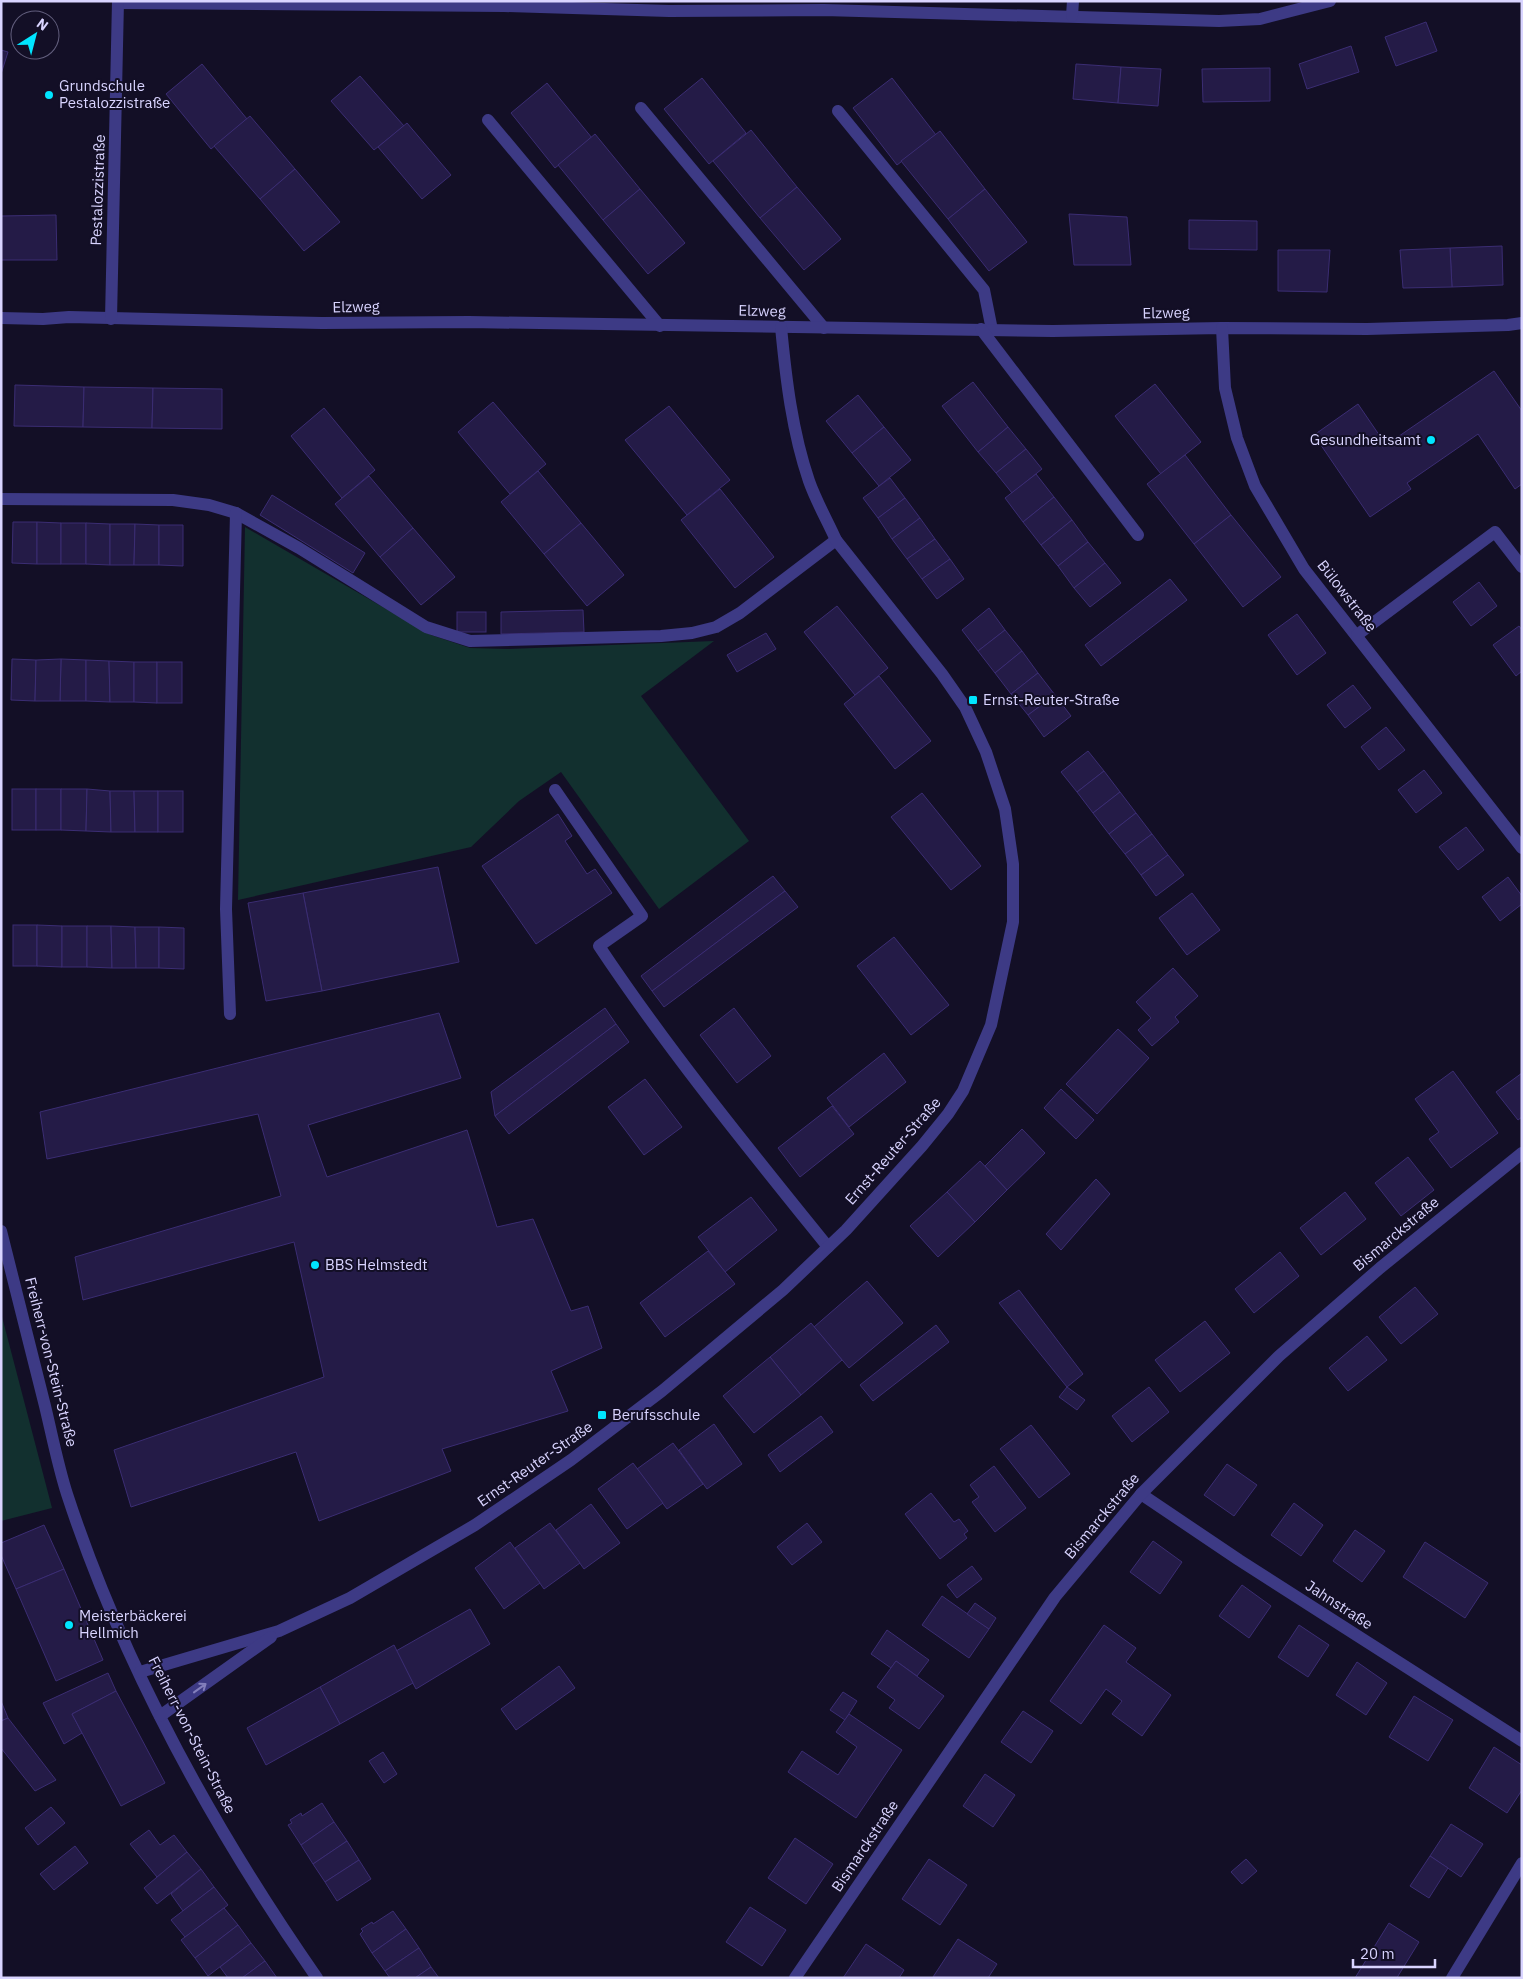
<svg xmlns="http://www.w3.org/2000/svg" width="1523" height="1979" font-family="'IBM Plex Sans',sans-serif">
  <rect width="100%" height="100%" fill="#130f26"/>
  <g fill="#12302f">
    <polygon points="245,527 431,635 470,648 508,649 714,641 641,696 749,841 659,909 561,772 519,801 471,847 238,900"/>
    <polygon points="1,1313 52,1508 1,1521"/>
  </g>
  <g fill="#241b47" stroke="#3b2d73">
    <polygon points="1426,22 1437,51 1396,66 1385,37"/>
    <polygon points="1351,46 1359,72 1307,89 1299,64"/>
    <polygon points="1,50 8,52 1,74"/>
    <polygon points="202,64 247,119 211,149 166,94"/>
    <polygon points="1076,64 1121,67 1118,103 1073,99"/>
    <polygon points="1121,67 1161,69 1158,106 1118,103"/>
    <polygon points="1270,68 1270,101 1203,102 1202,69"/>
    <polygon points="360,76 404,126 374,150 331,101"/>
    <polygon points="702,78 746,133 709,164 664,109"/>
    <polygon points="892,78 936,135 897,165 853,108"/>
    <polygon points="547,83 592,138 555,168 511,113"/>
    <polygon points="250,116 295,169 260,199 214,146"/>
    <polygon points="407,123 451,175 422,199 378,147"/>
    <polygon points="751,130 797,187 760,218 713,161"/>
    <polygon points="940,131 985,189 948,219 901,161"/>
    <polygon points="595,134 640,189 603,220 558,165"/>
    <polygon points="295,169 340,222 304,251 260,199"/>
    <polygon points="797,187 841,239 804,270 760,218"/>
    <polygon points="640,189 685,243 648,274 603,220"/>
    <polygon points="985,189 1027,242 989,271 948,219"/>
    <polygon points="1069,214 1127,217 1131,265 1074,265"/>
    <polygon points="56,215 57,260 1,260 1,216"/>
    <polygon points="1189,220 1257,221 1257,250 1189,249"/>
    <polygon points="1502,246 1503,285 1452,287 1450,248"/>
    <polygon points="1450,248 1452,287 1403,288 1400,250"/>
    <polygon points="1278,250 1330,250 1327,292 1278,291"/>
    <polygon points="1494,371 1522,411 1522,484 1515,489 1478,434 1407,483 1411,489 1370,517 1314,435 1358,404 1386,445"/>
    <polygon points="973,382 1008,427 978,452 942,406"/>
    <polygon points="1155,384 1201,442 1161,474 1115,416"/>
    <polygon points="15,385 84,387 83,427 14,426"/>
    <polygon points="84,387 153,388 152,428 83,427"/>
    <polygon points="153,388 222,389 222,429 152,428"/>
    <polygon points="858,395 884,427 852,453 826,421"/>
    <polygon points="493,402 546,464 510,494 458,432"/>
    <polygon points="669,406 730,480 687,515 625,440"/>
    <polygon points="324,408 375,470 342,498 291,436"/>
    <polygon points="884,427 911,460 879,486 852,453"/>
    <polygon points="1008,427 1026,449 996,473 978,452"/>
    <polygon points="1026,449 1042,469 1012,493 996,473"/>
    <polygon points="1185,455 1231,515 1194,544 1147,484"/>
    <polygon points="538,471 581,523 544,554 501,502"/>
    <polygon points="1036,474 1054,497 1023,522 1005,498"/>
    <polygon points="369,476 413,528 380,557 335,504"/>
    <polygon points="890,478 905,498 878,518 863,498"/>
    <polygon points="720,489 774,557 735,588 681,520"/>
    <polygon points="272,495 365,553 353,573 260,515"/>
    <polygon points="1054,497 1072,520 1041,545 1023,522"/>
    <polygon points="905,498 920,518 892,539 878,518"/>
    <polygon points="1231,515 1281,577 1243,607 1194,544"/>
    <polygon points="920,518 935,539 907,559 892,539"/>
    <polygon points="1072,520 1088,542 1058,566 1041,545"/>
    <polygon points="13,522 37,522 37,564 12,563"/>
    <polygon points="37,522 61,523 61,564 37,564"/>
    <rect x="61" y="523" width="25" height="41"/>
    <polygon points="86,523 110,524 110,565 86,564"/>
    <polygon points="581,523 624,575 587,606 544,554"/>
    <polygon points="110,524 135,524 134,565 110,565"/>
    <polygon points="135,524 159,525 159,565 134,565"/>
    <polygon points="159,525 183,525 183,566 159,565"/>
    <polygon points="413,528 455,577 421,605 380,557"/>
    <polygon points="935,539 950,559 922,579 907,559"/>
    <polygon points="1088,542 1105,563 1074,588 1058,566"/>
    <polygon points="950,559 964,579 937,599 922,579"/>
    <polygon points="1105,563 1121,583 1090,607 1074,588"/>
    <polygon points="1170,579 1187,600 1101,666 1085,645"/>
    <polygon points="1479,582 1497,606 1471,626 1453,602"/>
    <polygon points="837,606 888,668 855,695 804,632"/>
    <polygon points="989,608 1005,630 978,651 962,630"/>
    <polygon points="583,610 584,632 501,634 501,612"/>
    <rect x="457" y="612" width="29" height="20"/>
    <polygon points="1297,614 1326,653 1297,675 1268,635"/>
    <polygon points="1519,626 1522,630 1522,671 1516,676 1493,645"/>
    <polygon points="1005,630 1022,651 995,673 978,651"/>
    <polygon points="766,633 776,649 737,672 727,655"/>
    <polygon points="1022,651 1038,673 1011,694 995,673"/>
    <polygon points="12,659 36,660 35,701 11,700"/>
    <polygon points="61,659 86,660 86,701 60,701"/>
    <polygon points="61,659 60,701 35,701 36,660"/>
    <polygon points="86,660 109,661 110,702 86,701"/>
    <polygon points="109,661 134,662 134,702 110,702"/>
    <polygon points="134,662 157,662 157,703 134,702"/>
    <rect x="157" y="662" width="25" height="41"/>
    <polygon points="1038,673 1055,695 1028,715 1011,694"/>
    <polygon points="879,676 931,741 895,769 844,704"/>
    <polygon points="1353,685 1371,708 1345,728 1327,705"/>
    <polygon points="1055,695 1071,716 1044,737 1028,715"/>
    <polygon points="1386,727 1405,750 1379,770 1361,747"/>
    <polygon points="1088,751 1104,771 1077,792 1061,772"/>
    <polygon points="1424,770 1442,793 1416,813 1398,790"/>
    <polygon points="1104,771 1120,792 1093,813 1077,792"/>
    <rect x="12" y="789" width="24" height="41"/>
    <rect x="36" y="789" width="25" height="41"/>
    <polygon points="61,789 87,789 86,831 61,830"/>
    <polygon points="87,789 110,791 111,832 86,831"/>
    <polygon points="110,791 134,791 135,832 111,832"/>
    <polygon points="134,791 158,791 158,832 135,832"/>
    <rect x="158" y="791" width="25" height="41"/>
    <polygon points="1120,792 1136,813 1109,834 1093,813"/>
    <polygon points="922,793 981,866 951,890 891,817"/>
    <polygon points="1136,813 1152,834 1125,854 1109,834"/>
    <polygon points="558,814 572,836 565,841 587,874 595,869 612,893 536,944 482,866"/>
    <polygon points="1466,827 1484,850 1458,870 1439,847"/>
    <polygon points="1152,834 1168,855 1141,875 1125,854"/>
    <polygon points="1168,855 1184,875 1156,896 1141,875"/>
    <polygon points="438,867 459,962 322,991 303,893"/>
    <polygon points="773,876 785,891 652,991 641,976"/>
    <polygon points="1508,877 1522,896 1522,904 1500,921 1482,897"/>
    <polygon points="785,891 798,907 664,1007 652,991"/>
    <polygon points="303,893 322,991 266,1001 248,903"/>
    <polygon points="1192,893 1220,930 1187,955 1159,918"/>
    <rect x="13" y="925" width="24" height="41"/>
    <polygon points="37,925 62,926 62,967 37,966"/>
    <rect x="62" y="926" width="25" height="41"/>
    <polygon points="87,926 111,926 112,968 87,967"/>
    <polygon points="111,926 135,927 136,968 112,968"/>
    <polygon points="135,927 159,927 159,968 136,968"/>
    <polygon points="159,927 184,928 184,969 159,968"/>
    <polygon points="894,937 949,1005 911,1035 857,966"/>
    <polygon points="1173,968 1198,996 1175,1017 1179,1022 1152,1046 1138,1030 1151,1018 1136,1002"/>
    <polygon points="605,1008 616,1024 495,1116 491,1092"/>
    <polygon points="734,1008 771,1056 737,1083 700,1035"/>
    <polygon points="439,1013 461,1078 308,1125 327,1177 467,1130 497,1227 533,1219 571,1311 588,1306 602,1348 551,1371 568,1411 442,1449 451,1471 319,1521 296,1452 131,1507 114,1450 324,1377 294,1242 83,1300 75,1257 281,1196 258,1114 47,1159 40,1112"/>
    <polygon points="616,1024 629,1042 509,1134 495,1116"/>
    <polygon points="1118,1029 1149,1058 1097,1114 1066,1084"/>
    <polygon points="884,1053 906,1082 849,1127 827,1098"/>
    <polygon points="1453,1071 1498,1133 1451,1168 1429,1139 1439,1132 1415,1099"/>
    <polygon points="1522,1073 1522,1117 1518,1120 1496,1092"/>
    <polygon points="645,1079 682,1127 644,1155 608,1107"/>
    <polygon points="1061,1089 1094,1120 1076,1139 1044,1108"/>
    <polygon points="832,1106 854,1134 800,1177 778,1148"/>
    <polygon points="1022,1129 1045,1153 1007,1190 985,1166"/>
    <polygon points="1408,1157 1434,1190 1401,1216 1375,1183"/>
    <polygon points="980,1161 1007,1190 975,1222 947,1192"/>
    <polygon points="1096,1179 1110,1194 1061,1250 1046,1234"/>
    <polygon points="947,1192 975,1222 938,1257 910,1226"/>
    <polygon points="1345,1192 1366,1219 1321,1255 1300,1228"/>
    <polygon points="751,1197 777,1230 725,1272 698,1237"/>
    <polygon points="708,1251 735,1284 665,1337 640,1303"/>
    <polygon points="1280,1252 1299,1276 1254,1313 1235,1289"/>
    <polygon points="867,1281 903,1323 849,1368 814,1327"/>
    <polygon points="1415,1287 1438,1314 1401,1344 1379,1317"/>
    <polygon points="1019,1290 1083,1374 1067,1387 999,1303"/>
    <polygon points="1205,1321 1230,1353 1180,1392 1155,1360"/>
    <polygon points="811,1323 842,1360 801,1395 770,1357"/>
    <polygon points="936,1325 949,1342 873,1401 860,1385"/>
    <polygon points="1367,1336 1387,1360 1348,1391 1329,1368"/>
    <polygon points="770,1357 801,1395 754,1433 723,1396"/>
    <polygon points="1067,1387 1085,1400 1077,1410 1059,1397"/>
    <polygon points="1149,1387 1169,1412 1132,1442 1112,1416"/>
    <polygon points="821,1416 833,1432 780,1472 768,1455"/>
    <polygon points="714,1424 742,1464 707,1489 679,1450"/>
    <polygon points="1031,1425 1070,1474 1039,1498 1000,1449"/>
    <polygon points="673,1443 703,1484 667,1509 637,1469"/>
    <polygon points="633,1463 663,1503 627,1529 598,1489"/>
    <polygon points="1227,1464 1257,1485 1234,1516 1204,1495"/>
    <polygon points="994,1466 1026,1508 995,1532 972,1502 979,1497 970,1485"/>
    <polygon points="931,1493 954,1522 959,1519 968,1531 964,1534 967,1538 940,1559 905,1514"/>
    <polygon points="1294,1503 1323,1525 1301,1556 1271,1535"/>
    <polygon points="591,1504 620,1543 584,1569 556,1530"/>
    <polygon points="550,1523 580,1563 544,1589 515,1548"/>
    <polygon points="807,1523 822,1542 792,1565 777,1547"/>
    <polygon points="44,1525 64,1569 16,1589 1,1555 1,1543"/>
    <polygon points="1355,1530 1385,1551 1362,1582 1333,1561"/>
    <polygon points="1153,1541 1182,1562 1160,1594 1130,1572"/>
    <polygon points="510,1542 540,1583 504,1609 475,1568"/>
    <polygon points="1425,1542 1488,1583 1465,1618 1403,1577"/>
    <polygon points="972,1566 982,1579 957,1598 947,1585"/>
    <polygon points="64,1569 103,1660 56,1681 16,1589"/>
    <polygon points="1242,1585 1271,1606 1249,1638 1219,1616"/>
    <polygon points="942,1596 989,1629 969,1658 922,1625"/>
    <polygon points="975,1603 996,1618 989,1629 967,1614"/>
    <polygon points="470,1609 490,1644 416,1689 396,1651"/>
    <polygon points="1104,1625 1136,1648 1126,1662 1171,1695 1142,1736 1112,1714 1122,1701 1106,1689 1081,1724 1050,1701"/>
    <polygon points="1299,1625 1329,1645 1308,1677 1278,1657"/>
    <polygon points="887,1630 929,1660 917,1676 896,1661 891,1668 871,1654"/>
    <polygon points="394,1645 413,1683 340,1724 320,1687"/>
    <polygon points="896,1661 944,1696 919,1729 889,1708 895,1700 877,1687"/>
    <polygon points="1357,1662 1387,1683 1366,1715 1336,1695"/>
    <polygon points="559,1666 575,1688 516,1730 501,1709"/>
    <polygon points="108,1673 116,1691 72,1714 82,1733 64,1744 43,1703"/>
    <polygon points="320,1687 340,1724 266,1765 247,1728"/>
    <polygon points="116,1691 165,1783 121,1806 72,1714"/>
    <polygon points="843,1692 857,1701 845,1720 830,1710"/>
    <polygon points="1414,1696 1453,1720 1428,1761 1389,1737"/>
    <polygon points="1,1701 8,1718 1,1721"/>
    <polygon points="1023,1711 1053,1731 1031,1763 1001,1742"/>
    <polygon points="849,1714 902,1750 856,1818 788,1772 802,1751 838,1775 857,1747 836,1732"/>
    <polygon points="8,1718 56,1780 35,1791 1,1748 1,1721"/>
    <polygon points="1494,1747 1522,1765 1522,1790 1507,1813 1469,1788"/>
    <polygon points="383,1752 397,1774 384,1783 369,1761"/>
    <polygon points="985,1774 1015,1795 993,1827 963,1806"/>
    <polygon points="322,1803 334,1822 301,1845 288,1825 292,1823 290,1820 301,1813 302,1816"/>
    <polygon points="51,1807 65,1823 38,1845 25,1828"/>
    <polygon points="334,1822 347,1841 313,1864 301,1845"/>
    <polygon points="1451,1824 1483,1844 1461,1877 1430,1856"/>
    <polygon points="149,1830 160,1845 174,1835 187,1852 157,1877 130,1844"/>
    <polygon points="795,1838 833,1864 806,1904 768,1878"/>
    <polygon points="347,1841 359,1860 325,1882 313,1864"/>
    <polygon points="75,1846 88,1863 54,1890 40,1874"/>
    <polygon points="187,1852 201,1869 157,1904 144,1888"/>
    <polygon points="1430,1856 1448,1868 1429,1898 1410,1886"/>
    <polygon points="929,1859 967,1885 940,1925 902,1899"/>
    <polygon points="1246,1859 1257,1871 1242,1884 1231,1872"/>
    <polygon points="359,1860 371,1879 337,1901 325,1882"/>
    <polygon points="201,1869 214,1887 183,1911 171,1894"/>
    <polygon points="214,1887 228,1905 185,1937 171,1920"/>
    <polygon points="750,1907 786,1930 762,1966 726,1942"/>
    <polygon points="224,1908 238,1925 195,1958 181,1940"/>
    <polygon points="393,1911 406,1929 372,1953 360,1934 363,1931 361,1929 372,1922 373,1924"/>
    <polygon points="1389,1923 1419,1942 1398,1976 1397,1978 1355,1978"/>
    <polygon points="238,1925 251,1943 208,1976 195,1958"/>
    <polygon points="406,1929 419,1948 385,1971 372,1953"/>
    <polygon points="958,1939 997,1964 988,1978 933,1977"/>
    <polygon points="251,1943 265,1961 242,1978 228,1978 220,1967"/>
    <polygon points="866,1944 904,1970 899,1978 843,1978"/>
    <polygon points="419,1948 431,1967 415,1978 390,1978 385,1971"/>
    <polygon points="265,1961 277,1978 242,1978"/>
    <polygon points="431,1967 439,1978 415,1978"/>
  </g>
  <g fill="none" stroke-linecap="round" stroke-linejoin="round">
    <g stroke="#3d3a85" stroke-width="12">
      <polyline points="118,3 504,6 669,11 824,10 1219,21 1260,19 1330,1"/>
      <polyline points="1072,16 1073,1"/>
      <polyline points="641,108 824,328"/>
      <polyline points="838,111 984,290 992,330"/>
      <polyline points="488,120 660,326"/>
      <polyline points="1,318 43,319 69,317 322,323 469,322 1053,331 1222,328 1367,329 1508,325 1522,323"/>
      <polyline points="111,319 118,1"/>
      <polyline points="1222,328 1225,388 1237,438 1255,486 1304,569 1522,848"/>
      <polyline points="981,329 1138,535"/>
      <polyline points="1,499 173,500 209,505 236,513 299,548 426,627 470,641 661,636 692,633 716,627 740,613 836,540"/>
      <polyline points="1357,635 1495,532 1522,567"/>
      <path d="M555,790L642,916L599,946C669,1051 749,1149 828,1247"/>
      <polyline points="230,1014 226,909 236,513"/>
      <path d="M1,1231C16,1289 30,1348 45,1406C52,1435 58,1466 67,1494C123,1665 215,1831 317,1978"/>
      <polyline points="1141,1494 1239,1560 1522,1741"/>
      <path d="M140,1672L279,1631L350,1598L475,1525L571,1460L662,1391L783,1290L846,1230L922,1146L948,1114L963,1091L991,1025L1013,922V864L1005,809L986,752L965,707L942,674L836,540C827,520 816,501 809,481C792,431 786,379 781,327"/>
      <polyline points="160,1716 271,1637"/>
      <polyline points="795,1978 1055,1597 1141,1494 1279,1356 1380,1268 1522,1153"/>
      <polyline points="1452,1978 1522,1863"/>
    </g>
  </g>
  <defs><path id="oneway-shaft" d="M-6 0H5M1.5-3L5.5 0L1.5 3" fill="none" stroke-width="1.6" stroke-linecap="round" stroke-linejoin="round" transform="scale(1.25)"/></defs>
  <use stroke="#837fbc" href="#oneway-shaft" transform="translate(200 1688) rotate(-36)"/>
  <g fill="#00e5ff" stroke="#130f26" stroke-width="2">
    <circle cx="49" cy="95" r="5"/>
    <circle cx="1431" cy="440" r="5"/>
    <rect x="968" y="695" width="10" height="10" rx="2.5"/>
    <circle cx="315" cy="1265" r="5"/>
    <rect x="597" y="1410" width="10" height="10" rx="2.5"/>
    <circle cx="69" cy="1625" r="5"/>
  </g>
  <g text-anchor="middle" stroke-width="4" stroke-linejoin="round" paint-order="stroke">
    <g font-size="15" fill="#d9d4ff" stroke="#130f26" text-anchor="start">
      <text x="59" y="91">Grundschule<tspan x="59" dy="17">Pestalozzistraße</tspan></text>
      <text x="1421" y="445" text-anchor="end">Gesundheitsamt</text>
      <text x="983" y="705">Ernst-Reuter-Straße</text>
      <text x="325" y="1270">BBS Helmstedt</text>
      <text x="612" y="1420">Berufsschule</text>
      <text x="79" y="1621">Meisterbäckerei<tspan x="79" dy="17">Hellmich</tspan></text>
    </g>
    <g font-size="15" fill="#d9d4ff" stroke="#130f26">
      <text transform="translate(98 190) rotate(-88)" y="5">Pestalozzistraße</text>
      <text transform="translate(356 307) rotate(-1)" y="5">Elzweg</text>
      <text transform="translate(762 311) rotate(1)" y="5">Elzweg</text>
      <text transform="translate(1166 313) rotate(-1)" y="5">Elzweg</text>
      <text transform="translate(1347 596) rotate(52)" y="5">Bülowstraße</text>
      <text transform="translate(893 1151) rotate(-49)" y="5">Ernst-Reuter-Straße</text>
      <text transform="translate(1396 1234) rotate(-40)" y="5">Bismarckstraße</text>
      <text transform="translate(51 1362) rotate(76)" y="5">Freiherr-von-Stein-Straße</text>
      <text transform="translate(535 1464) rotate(-35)" y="5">Ernst-Reuter-Straße</text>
      <text transform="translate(1102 1516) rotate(-50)" y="5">Bismarckstraße</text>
      <text transform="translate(1339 1605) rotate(33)" y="5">Jahnstraße</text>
      <text transform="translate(192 1735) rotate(63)" y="5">Freiherr-von-Stein-Straße</text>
      <text transform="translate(865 1846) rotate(-56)" y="5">Bismarckstraße</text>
    </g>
  </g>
  <rect width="1523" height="1979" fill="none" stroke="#d9d4ff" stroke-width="5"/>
  <g transform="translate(35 35) rotate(36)"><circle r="24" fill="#130f26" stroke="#625e7d"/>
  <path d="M0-4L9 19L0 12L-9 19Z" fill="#00e5ff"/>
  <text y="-8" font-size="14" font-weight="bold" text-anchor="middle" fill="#d9d4ff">N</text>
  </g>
  <path d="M1353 1959v8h82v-8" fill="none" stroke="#d9d4ff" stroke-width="2.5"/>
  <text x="1360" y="1959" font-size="15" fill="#d9d4ff" stroke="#130f26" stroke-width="4" paint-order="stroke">20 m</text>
</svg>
